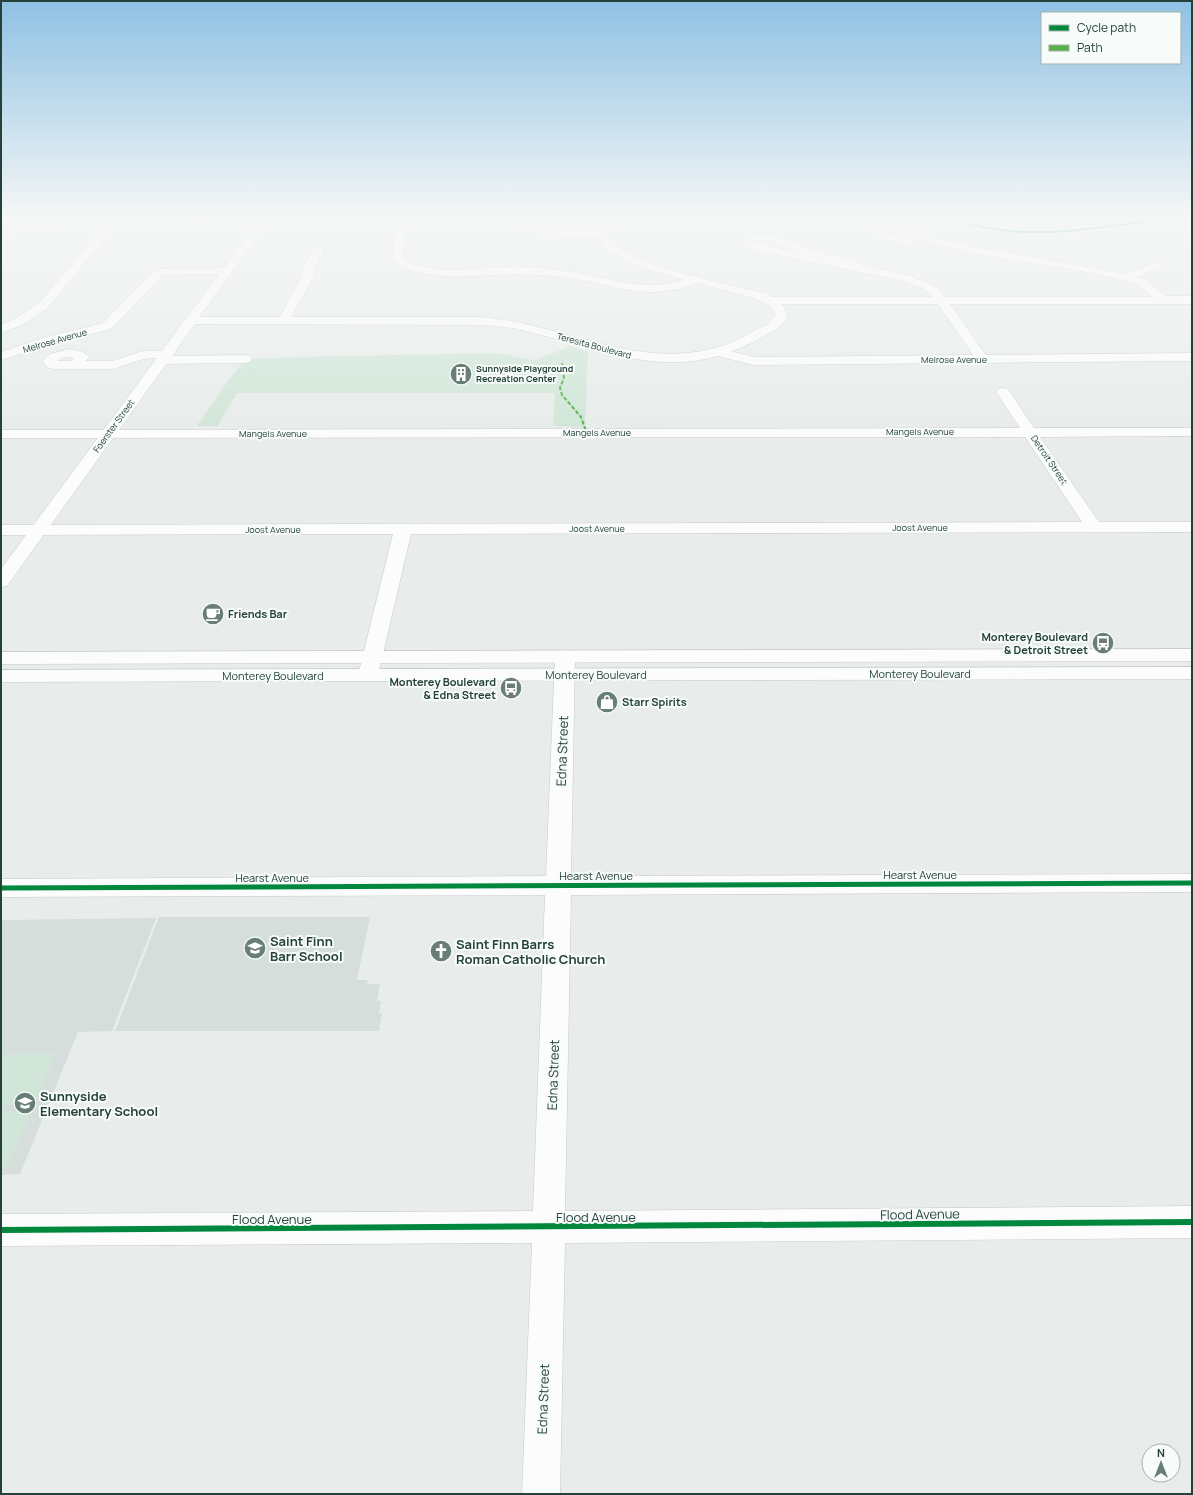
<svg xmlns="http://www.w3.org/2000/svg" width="1193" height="1495" font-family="Manrope,sans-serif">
  <rect width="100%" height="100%" fill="#e8edeb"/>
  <g fill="#d6dedb">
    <polygon points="159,917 370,917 357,980 368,980 367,984 380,984 377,1001 381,1001 379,1013 382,1013 379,1031 115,1031"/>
    <polygon points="156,918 112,1031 78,1032 20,1174 1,1175 1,920"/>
  </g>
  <g fill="#d1e6d8">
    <path d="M974,217H1118C1082,221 1006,234 974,217Z"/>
    <polygon points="572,346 588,352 585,427 553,426 555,393 237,393 217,426 197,426 225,385 245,359 299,357 495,353 534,360"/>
    <polygon points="6,1054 55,1054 35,1105 1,1105 1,1064"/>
    <polygon points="1,1111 31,1111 6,1168 1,1168"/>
  </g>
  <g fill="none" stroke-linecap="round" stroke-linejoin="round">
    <g stroke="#c5cac8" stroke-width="1">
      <g id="street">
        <polygon points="114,217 125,217 124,218 303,217 298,220 276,221 261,232 195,323 187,323 185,320 219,274 163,275 111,329 53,344 1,360 1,352 43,338 103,323 152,272 161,269 224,268 253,228 262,221 116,225 47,309 22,325 1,333 1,325 14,319 39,303 105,225 60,226 32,229 1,237 1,231 32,223 60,220 111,219"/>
        <path d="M383,217L402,218L407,226L402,255C419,278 482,267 507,267C534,266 563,270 589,275C610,279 633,286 655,285C670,285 682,279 696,276L700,277L702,279C695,288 664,292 653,292C631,292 609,286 587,281C571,278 555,276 539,275C497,272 453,282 412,271C402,268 397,263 392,255L397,226C393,220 386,222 383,217Z"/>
        <path d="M492,217H506L544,229L570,231H604L609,234C603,242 544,235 532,232C519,229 506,223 493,219Z"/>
        <path d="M864,217H874C880,236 896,235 913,240L914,242L909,245C890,241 870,239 864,217Z"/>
        <path d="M879,217H890L904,226L928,236L955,243L1125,274L1154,263H1162L1164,265L1162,267L1137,277L1148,281L1166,296H1192V304H950L986,355L1192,353V361L754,365L713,355L711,352L713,349L718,348L754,357L973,355L938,304H767L765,301L767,298L771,297H933C927,288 914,285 903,281L754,250L745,247L740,241L741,239C772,229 779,239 807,248C824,254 842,257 859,262L863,265L911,276L938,288L945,297H1152L1137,284L1127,281L1081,271L987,256L920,240L896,231ZM759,240L769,241L800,253L752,242Z"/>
        <polygon points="319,246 324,249 316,265 313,278 288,323 280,323 278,320 301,278 304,265 315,247"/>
        <path d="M69,349L83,352L89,357L86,361H112L143,351H172L174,354L172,356L245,355L250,356L252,359L250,362L245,363L162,364L157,363L155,360L157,358L144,359L113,369H54L49,368L42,362L50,354ZM64,357L74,358L72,361H57Z"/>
        <polygon points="1003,388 1008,389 1034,428 1192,428 1192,436 1040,437 1099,522 1192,522 1192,532 411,534 378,675 375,679 368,681 361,679 358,675 393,534 1,535 1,525 1082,522 1025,437 1,438 1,430 1020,428 996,392 998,389"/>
        <polygon points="565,650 572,652 575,656 571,876 1192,874 1192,892 571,895 565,1211 1192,1206 1192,1238 565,1243 560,1494 522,1494 532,1243 1,1246 1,1214 533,1211 545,895 1,897 1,879 546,876 555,656 558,652"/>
      </g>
    </g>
    <g stroke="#c3cbc8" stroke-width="1">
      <g id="secondary">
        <path d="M611,217H622L611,228L608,237C627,266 730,285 765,293C776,299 784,304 788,315C781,330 767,334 753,342C670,385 603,349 521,330C508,327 495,326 482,325L195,324L7,586L1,587V569L187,317H482C495,319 508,320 521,323C586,337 648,366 715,348C734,344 750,332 768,324L776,315L770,306L757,299L652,271L627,262L604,247L598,237L601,227Z"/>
        <path d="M948,217H962L981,223L1006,227L1035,229L1093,225L1156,217H1183L1178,220C1122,227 1062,241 1005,233C986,231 968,225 949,219Z"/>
        <polygon points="1192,649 1192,661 1,664 1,652"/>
        <polygon points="1192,667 1192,679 1,682 1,670"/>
      </g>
    </g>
    <use href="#street" fill="#fcfcfc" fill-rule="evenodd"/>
    <use href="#secondary" fill="#fcfcfc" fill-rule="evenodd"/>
    <polyline stroke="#55b346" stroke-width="2" stroke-dasharray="4 2" stroke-linecap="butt" points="562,363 564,378 560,388 562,395 581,417 587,434"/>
    <g stroke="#f7fbf9" stroke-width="3.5">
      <path id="cycleway-far2" d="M953,217C962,220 970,224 979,226C1044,241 1113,225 1178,217"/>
    </g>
    <g stroke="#f7fbf9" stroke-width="8">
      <polyline id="cycleway-far1" points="1,888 1192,883"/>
    </g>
    <g stroke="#f7fbf9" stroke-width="9">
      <polyline id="cycleway" points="1,1230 1192,1222"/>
    </g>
    <use href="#cycleway-far2" stroke="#00873e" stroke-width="2"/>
    <use href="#cycleway-far1" stroke="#00873e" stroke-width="5"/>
    <use href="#cycleway" stroke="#00873e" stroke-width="6"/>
  </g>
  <linearGradient id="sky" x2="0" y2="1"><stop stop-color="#8fc1e3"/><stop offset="0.51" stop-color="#f5f7f6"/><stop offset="1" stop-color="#f5f7f6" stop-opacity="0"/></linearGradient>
  <rect width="1193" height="426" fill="url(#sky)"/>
  <defs>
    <g id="building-disc" transform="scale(1.15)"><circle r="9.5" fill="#697e78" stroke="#f7fbf9"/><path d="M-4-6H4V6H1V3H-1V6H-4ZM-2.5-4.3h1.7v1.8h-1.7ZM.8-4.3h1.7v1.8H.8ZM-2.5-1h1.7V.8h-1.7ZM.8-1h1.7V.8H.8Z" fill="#fff"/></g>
    <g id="cafe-disc" transform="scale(1.15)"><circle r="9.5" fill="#697e78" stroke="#f7fbf9"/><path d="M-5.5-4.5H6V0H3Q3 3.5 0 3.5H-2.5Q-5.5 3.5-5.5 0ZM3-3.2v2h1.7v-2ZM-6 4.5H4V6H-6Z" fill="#fff"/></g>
    <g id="bus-disc" transform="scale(1.15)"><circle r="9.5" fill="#697e78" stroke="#f7fbf9"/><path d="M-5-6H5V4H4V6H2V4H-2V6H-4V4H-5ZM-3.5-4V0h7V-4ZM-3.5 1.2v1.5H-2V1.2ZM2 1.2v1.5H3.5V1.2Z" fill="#fff"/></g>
    <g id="shop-disc" transform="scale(1.15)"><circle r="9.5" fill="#697e78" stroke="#f7fbf9"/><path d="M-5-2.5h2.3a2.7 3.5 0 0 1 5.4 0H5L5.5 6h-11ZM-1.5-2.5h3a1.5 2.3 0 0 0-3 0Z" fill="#fff"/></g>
    <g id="school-disc" transform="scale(1.15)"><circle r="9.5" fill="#697e78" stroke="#f7fbf9"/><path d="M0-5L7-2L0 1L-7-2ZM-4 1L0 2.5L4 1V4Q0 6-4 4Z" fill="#fff"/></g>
    <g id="church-disc" transform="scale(1.15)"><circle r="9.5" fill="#697e78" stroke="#f7fbf9"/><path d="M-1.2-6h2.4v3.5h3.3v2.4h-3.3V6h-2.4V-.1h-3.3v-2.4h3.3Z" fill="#fff"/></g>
  </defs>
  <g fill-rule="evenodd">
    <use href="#building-disc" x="461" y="374"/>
    <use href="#cafe-disc" x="213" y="614"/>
    <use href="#bus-disc" x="1103" y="643"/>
    <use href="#bus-disc" x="511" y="688"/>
    <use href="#shop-disc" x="607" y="702"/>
    <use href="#school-disc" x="255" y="948"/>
    <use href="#church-disc" x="441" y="951"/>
    <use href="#school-disc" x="25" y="1103"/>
  </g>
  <g text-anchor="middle" stroke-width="4" stroke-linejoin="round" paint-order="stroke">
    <g font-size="9" fill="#24423a" stroke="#f7fbf9">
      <text transform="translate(55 341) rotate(-16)" y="3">Melrose Avenue</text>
      <text transform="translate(594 346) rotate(15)" y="3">Teresita Boulevard</text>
      <text x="954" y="363">Melrose Avenue</text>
      <text transform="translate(114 426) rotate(-54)" y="3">Foerster Street</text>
      <text x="920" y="435">Mangels Avenue</text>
      <text x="597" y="436">Mangels Avenue</text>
      <text x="273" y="437">Mangels Avenue</text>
      <text transform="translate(1049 460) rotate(56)" y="3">Detroit Street</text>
      <text x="920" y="531">Joost Avenue</text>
      <text x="597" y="532">Joost Avenue</text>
      <text x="273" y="533">Joost Avenue</text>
    </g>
    <g font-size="9" font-weight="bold" fill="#24423a" stroke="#f7fbf9" text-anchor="start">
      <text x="476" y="372">Sunnyside Playground<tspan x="476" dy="10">Recreation Center</tspan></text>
    </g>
    <g font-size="11" font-weight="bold" fill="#24423a" stroke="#f7fbf9" text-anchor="start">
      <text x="228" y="618">Friends Bar</text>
      <text x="1088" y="641" text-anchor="end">Monterey Boulevard<tspan x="1088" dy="13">&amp; Detroit Street</tspan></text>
      <text x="496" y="686" text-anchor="end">Monterey Boulevard<tspan x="496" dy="13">&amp; Edna Street</tspan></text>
      <text x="622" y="706">Starr Spirits</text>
    </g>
    <g font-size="11" fill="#24423a" stroke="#f7fbf9">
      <text x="920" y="678">Monterey Boulevard</text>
      <text x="596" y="679">Monterey Boulevard</text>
      <text x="273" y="680">Monterey Boulevard</text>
      <text x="920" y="879">Hearst Avenue</text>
      <text x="596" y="880">Hearst Avenue</text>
      <text x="272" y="882">Hearst Avenue</text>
    </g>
    <g font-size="13" fill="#24423a" stroke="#f7fbf9">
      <text transform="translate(562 751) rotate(-88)" y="5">Edna Street</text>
      <text transform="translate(553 1075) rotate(-88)" y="5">Edna Street</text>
      <text transform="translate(920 1214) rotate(-1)" y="5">Flood Avenue</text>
      <text x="596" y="1222">Flood Avenue</text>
      <text x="272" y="1224">Flood Avenue</text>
      <text transform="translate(543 1399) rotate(-88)" y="5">Edna Street</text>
    </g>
    <g font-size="13" font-weight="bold" fill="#24423a" stroke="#f7fbf9" text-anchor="start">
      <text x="270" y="946">Saint Finn<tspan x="270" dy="15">Barr School</tspan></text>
      <text x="456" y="949">Saint Finn Barrs<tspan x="456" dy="15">Roman Catholic Church</tspan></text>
      <text x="40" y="1101">Sunnyside<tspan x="40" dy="15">Elementary School</tspan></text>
    </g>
  </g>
  <rect width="1193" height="1495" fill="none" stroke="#24423a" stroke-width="4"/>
  <rect x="1041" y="12" width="140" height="52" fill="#f7fbf9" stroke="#a3b1ad"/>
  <rect x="1049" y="25" width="20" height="6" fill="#00873e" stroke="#a3b1ad"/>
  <text x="1077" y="32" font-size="12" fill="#24423a">Cycle path</text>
  <rect x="1049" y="45" width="20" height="6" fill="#55b346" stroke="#a3b1ad"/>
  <text x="1077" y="52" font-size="12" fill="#24423a">Path</text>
  <g transform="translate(1161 1463)"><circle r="19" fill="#f7fbf9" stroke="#a3b1ad"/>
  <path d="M0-3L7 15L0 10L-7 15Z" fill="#697e78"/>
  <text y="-6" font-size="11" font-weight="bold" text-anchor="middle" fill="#24423a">N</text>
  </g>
</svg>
